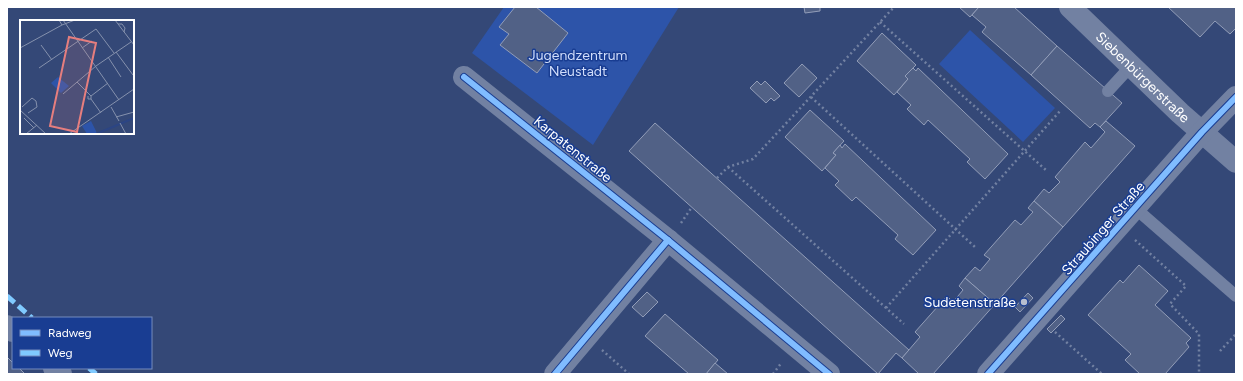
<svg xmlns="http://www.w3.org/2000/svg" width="1243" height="381" font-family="Figtree,sans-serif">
  <rect width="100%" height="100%" fill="#344877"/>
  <g fill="#2d54a9">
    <polygon points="504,7 679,7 593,145 472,53"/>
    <polygon points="970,30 1055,108 1023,142 939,64"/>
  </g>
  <g fill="#516186" stroke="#929db8">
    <polygon points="515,7 536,7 568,33 537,73 500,45 509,34 499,27"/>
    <polygon points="804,7 820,7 820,11 805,13"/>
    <polygon points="959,7 979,7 970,17"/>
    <polygon points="979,7 1014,7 1057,46 1031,75 982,32 986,27 972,15"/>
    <polygon points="1168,7 1236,7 1236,28 1230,34 1215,21 1200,37"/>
    <polygon points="882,33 916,65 905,76 908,79 894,95 857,61"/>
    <polygon points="1057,46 1122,103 1100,127 1095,123 1090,128 1031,75"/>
    <polygon points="802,64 817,78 799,97 784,83"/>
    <polygon points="913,68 916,71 918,68 1008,154 985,179 967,162 970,159 928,120 924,125 907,109 911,105 897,92 908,79 905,76"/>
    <polygon points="757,81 761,85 765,81 780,96 774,101 771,98 766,103 750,88"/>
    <polygon points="810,110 844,141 833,153 836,155 822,171 785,137"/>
    <polygon points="1106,121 1135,146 1063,227 1034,201 1044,189 1049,193 1060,182 1055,177 1085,142 1091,148 1105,132 1100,127"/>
    <polygon points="655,123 909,350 902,358 896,353 878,374 629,151"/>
    <polygon points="845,144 936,230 913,255 895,239 898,235 856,197 852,201 835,185 839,181 825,168 836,155 833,153 840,145 842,148"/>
    <polygon points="1034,201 1063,227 995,304 965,278 975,267 980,271 990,259 984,255 1015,220 1021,225 1033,212 1028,208"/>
    <polygon points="1139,265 1168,291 1155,305 1191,338 1186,343 1189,347 1165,374 1140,374 1125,360 1131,354 1088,315 1120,280 1123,283"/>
    <polygon points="965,278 995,304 933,374 919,374 902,358 920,337 915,332 947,296 953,302 963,290 959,286"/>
    <polygon points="647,292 658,302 643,317 632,307"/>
    <polygon points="1028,293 1033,298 1020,312 1015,307"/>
    <polygon points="665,314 718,360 706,374 689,374 645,336"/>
    <polygon points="1061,315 1065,319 1051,333 1047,329"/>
    <polygon points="7,357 13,363 13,368 19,368 25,374 7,374"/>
    <polygon points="715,363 728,374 706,374"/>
  </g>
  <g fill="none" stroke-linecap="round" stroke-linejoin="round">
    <g stroke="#7281a2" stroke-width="2.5" stroke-dasharray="2 3" stroke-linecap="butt">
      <polyline points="880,22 1047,171"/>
      <polyline points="811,97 975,247"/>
      <polyline points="728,167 904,324"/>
      <polyline points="717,178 728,167 753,159 894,7"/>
      <polyline points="681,223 692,207"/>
      <polyline points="1135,240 1186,286 1170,304 1199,334 1199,374"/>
      <polyline points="886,308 1060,111"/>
      <polyline points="1055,332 1102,374"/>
      <polyline points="602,350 629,374"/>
      <polyline points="1220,351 1236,334"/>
      <polyline points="773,374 782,362"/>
    </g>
    <g stroke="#7281a2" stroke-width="12">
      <polyline points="1108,91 1131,66"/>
      <polyline points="1135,208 1236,296"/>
    </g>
    <g stroke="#7281a2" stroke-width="22">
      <path id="s1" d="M1070,7L1180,113L1236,162"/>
      <polyline points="464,77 668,240 829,374"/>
      <polyline points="7,326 13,331"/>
      <polyline points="54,368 61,374"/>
      <polyline points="555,374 668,240"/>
      <polyline points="988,374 1202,132 1236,97"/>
    </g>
    <g stroke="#80caff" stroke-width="5" stroke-dasharray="10 5" stroke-linecap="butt">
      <polyline points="7,296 32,318"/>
      <polyline points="89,368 96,374"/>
    </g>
    <g stroke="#193d92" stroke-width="8">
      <g id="cycleway">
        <polyline points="464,77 668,240 829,374"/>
        <polyline points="555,374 668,240"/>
        <polyline points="988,374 1202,132 1236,97"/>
      </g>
    </g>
    <use href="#cycleway" stroke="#80bcff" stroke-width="6"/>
  </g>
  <circle fill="#b8bfcf" stroke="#193d92" stroke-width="1.5" cx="1024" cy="302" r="4"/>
  <g text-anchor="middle" stroke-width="3" stroke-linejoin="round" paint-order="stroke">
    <g font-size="14" fill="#d0ddfb" stroke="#193d92">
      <text x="578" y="60">Jugendzentrum<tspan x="578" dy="16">Neustadt</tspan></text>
    </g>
    <g font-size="14" fill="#fff" stroke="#193d92">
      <text dy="5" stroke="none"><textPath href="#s1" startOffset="101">Siebenbürgerstraße</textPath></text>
      <text transform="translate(573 149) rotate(39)" y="5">Karpatenstraße</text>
      <text transform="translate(1103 228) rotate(-49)" y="5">Straubinger Straße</text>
    </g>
    <g font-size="14" fill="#fff" stroke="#193d92" text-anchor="end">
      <text x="1016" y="307">Sudetenstraße</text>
    </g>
  </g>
  <g transform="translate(20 20)">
    <rect width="114" height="114" fill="#344877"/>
    <path d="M38,57L49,66L41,73L31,63ZM71,101L76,111L77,114H67L62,106Z" fill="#2d54a9"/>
    <path fill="none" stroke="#2c4584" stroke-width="2" d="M76,114L114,98"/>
    <path fill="none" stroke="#8591ad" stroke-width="1" d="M39,0L42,5L55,0M43,0L99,80M95,0L114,25M98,4H102L105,8L104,12M21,25L32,40M0,28L42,5M62,28L72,21M96,32L113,55M88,37L101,57M19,48L76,9L94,33M57,62L71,76V79H68V76M43,74L76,46L111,22M71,76L88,63M71,79L81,93M2,87L12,78L16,81L17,87L8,93M91,87L99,101M0,90L26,114M96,97L114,92M4,98L14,108M100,103L106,114M6,114L17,105M49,114L114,69"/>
    <path fill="#e67e7e" fill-opacity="0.15" stroke="#e67e7e" stroke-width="2" d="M49,17L76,23L57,112L30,106Z"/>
    <rect width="114" height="114" fill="none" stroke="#fff" stroke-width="2"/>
  </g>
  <rect width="1243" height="381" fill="none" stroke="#ffffff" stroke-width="16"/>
  <rect x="12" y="317" width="140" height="52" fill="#193d92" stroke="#758bbe"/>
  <rect x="20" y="330" width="20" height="6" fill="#80bcff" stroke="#758bbe"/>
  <text x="48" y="337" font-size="12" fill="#ffffff">Radweg</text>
  <rect x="20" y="350" width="20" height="6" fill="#80caff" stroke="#758bbe"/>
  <text x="48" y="357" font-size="12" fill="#ffffff">Weg</text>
</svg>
